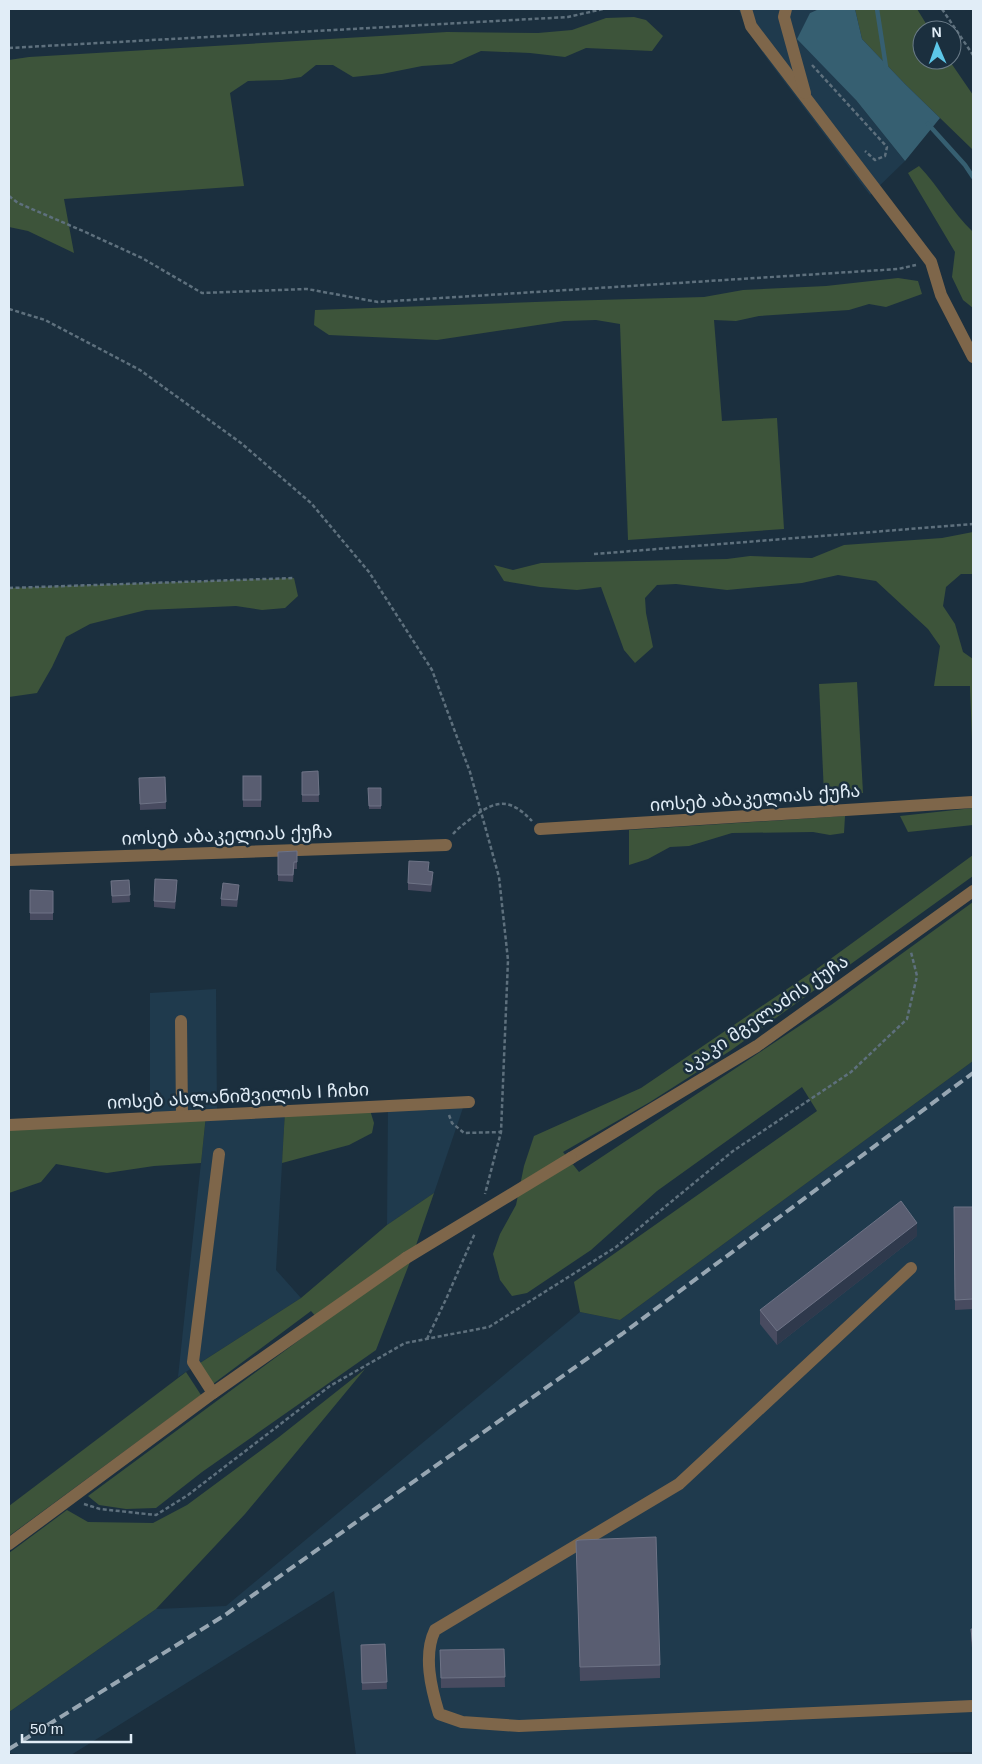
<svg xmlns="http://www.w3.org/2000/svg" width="982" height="1764" font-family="Helvetica,'Noto Sans Georgian',sans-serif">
  <rect width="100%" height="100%" fill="#1b2f3e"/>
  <g fill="#1f3a4d">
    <polygon points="740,9 819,9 810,13 856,100 905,161 870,195 768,60 747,30 739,10"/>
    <polygon points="216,989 217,1114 285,1111 276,1270 301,1298 178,1377 206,1116 150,1118 150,993"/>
    <polygon points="973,1061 973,1752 809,1755 356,1755 334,1591 71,1755 27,1755 9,1753 9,1712 156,1609 226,1606 580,1312 620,1320"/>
    <polygon points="465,1102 434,1193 387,1225 388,1106"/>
  </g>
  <g fill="#3d543a">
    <polygon points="855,9 917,9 930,30 922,30 922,60 949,60 973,95 973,150 905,84 862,39"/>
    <polygon points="634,17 646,20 663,36 652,51 586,48 565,57 530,53 481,51 452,64 422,66 382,74 353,77 333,65 316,65 301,77 282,80 248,81 230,93 244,186 64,199 74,253 28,231 9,227 9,60 29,57 447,32 538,33 572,30 606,18"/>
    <path d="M919,166C939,187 952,212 973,232V308L963,300L952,277L955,252L908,173Z"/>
    <polygon points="898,278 918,281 922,294 886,307 869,304 849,310 759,316 736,321 714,320 722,421 777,418 784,529 628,540 620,324 596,320 564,321 437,340 329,335 314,325 315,310 562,301 704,297 743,290 826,286"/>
    <polygon points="973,532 973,574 961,574 946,587 943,606 955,624 963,652 973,659 973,769 970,686 934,686 940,646 928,629 876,581 838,575 802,583 727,590 676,584 657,585 645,598 646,613 653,647 635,663 624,650 601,587 577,590 540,587 504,581 494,565 513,570 541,563 727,559 750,556 812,558 844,545 942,538"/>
    <polygon points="294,578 298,596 285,608 262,610 236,606 146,610 90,624 66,637 52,667 37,693 9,697 9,588"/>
    <polygon points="857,682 863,793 824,794 819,684"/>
    <polygon points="973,808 973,825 908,832 900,816"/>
    <polygon points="845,816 844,833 830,835 813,832 732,833 689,846 670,847 648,859 629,865 629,830"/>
    <polygon points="973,855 973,876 730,1051 650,1102 563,1152 579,1172 831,1005 973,902 973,1061 620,1320 580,1312 574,1282 817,1111 802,1087 657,1191 591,1250 527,1293 512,1296 500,1280 493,1254 500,1234 516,1205 524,1166 534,1136 641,1088 818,968"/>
    <polygon points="369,1107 374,1123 372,1133 349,1145 282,1163 285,1111"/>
    <polygon points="206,1115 201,1163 154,1166 107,1173 56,1164 41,1182 9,1193 9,1125"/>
    <polygon points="434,1193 413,1254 376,1350 202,1472 156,1508 126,1509 99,1505 88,1496 317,1327 318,1319 311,1311 213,1384 200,1363 301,1298 387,1225"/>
    <polygon points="365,1369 245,1514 156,1609 9,1712 9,1553 67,1510 88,1522 153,1523 187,1505 279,1437"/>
    <polygon points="186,1372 201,1395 9,1536 9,1506"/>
  </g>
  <polygon fill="#365f71" points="819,9 855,9 862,39 905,84 940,118 905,161 856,100 797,39 810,13"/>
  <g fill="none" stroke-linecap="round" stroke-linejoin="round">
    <g stroke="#365f71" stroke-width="4.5">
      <polyline points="877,9 886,67"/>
      <polyline points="928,124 965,165 973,177"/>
    </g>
    <g stroke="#5e707d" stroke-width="2.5" stroke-dasharray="4 2.5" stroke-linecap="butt">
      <polyline points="942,9 973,55"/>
      <polyline points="9,48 568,17 603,9"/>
      <polyline points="812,65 887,147 885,156 875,160 865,151"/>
      <polyline points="9,196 18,203 83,231 142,258 202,293 307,289 378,302 898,269 916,265"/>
      <polyline points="9,309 45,320 140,370 241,443 311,503 369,572 432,670 470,772 499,877 508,960 501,1132 485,1194"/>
      <polyline points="594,554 973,524"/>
      <polyline points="9,588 294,578"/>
      <path d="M453,834C459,827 467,822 474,816C498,799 511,799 532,821"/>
      <polyline points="449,1115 452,1123 464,1133 501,1132"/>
      <polyline points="427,1339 447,1297 475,1233"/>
      <polyline points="84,1504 100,1509 156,1515 188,1495 330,1386 405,1343 489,1327 616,1247 733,1151 851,1072 907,1019 917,976 911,952"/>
    </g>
    <g stroke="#7e664a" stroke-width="12">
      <polyline points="746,9 751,26 931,262 941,295 973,357"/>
      <polyline points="786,9 784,17 805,93"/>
      <polyline points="540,829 973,802"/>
      <polyline points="9,860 446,845"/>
      <polyline points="181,1021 182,1116"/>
      <polyline points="9,1125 469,1102"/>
      <polyline points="571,1158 757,1046 973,891"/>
      <path d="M911,1268L679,1484L435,1630C423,1655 431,1688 439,1714L462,1722L519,1726L973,1706"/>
      <polyline points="213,1393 193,1362 219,1154"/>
      <polyline points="9,1544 213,1393 406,1258"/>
    </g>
    <polyline stroke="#97a6b2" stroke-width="4" stroke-dasharray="10 5" stroke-linecap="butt" points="9,1749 225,1615 622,1334 973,1073"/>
    <polyline stroke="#7e664a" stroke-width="12" points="406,1258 571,1158"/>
  </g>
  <g fill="#484b60">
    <polygon points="318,771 319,802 302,802 302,772"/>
    <rect x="243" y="776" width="18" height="31"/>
    <polygon points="165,777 166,809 140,810 139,778"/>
    <polygon points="368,788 381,788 381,809 369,809"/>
    <polygon points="297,851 297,869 294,869 293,882 278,881 278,852"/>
    <polygon points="428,871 433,878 431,892 408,890 408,883"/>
    <polygon points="129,880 130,902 112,903 111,881"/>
    <polygon points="177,887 175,909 154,907 154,901"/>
    <polygon points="30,890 53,891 53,920 30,920"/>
    <polygon points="239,891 237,907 221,906 221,899"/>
    <polygon points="954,1207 973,1207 973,1309 955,1310"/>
    <polygon points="917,1236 777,1345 760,1324 760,1310"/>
    <polygon points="576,1541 660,1665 660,1678 580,1681"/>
    <polygon points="971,1629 973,1629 973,1657 971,1639"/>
    <polygon points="385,1644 387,1689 362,1690 361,1645"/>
    <polygon points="504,1649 505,1687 441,1688 440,1650"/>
  </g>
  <polygon fill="#2f394c" points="917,1223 917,1236 777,1345 777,1331"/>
  <g fill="#595d71" stroke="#6e7386">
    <polygon points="318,771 319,795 302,795 302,772"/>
    <rect x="243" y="776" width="18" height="24"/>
    <polygon points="165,777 166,802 140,804 139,778"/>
    <polygon points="368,788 381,788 381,806 369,806"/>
    <polygon points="297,851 297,862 294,862 293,875 278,875 278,852"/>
    <polygon points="409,861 429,862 428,871 433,872 431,885 408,883"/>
    <polygon points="155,879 177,880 175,902 154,901"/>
    <polygon points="129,880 130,895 112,896 111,881"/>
    <polygon points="223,883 239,885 237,900 221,899"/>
    <polygon points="30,890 53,891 53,913 30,913"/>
    <polygon points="901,1201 917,1223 777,1331 760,1310"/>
    <polygon points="954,1207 973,1207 973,1299 955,1300"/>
    <polygon points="656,1537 660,1665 580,1667 576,1541 579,1540"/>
    <polygon points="971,1629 973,1629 973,1647"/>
    <polygon points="385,1644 387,1682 362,1683 361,1645"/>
    <polygon points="504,1649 505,1677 441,1678 440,1650"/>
  </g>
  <g text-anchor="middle" stroke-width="5" stroke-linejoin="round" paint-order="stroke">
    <g font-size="18" fill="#e1edf7" stroke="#1b2f3e">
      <text transform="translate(755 798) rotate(-4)" y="6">იოსებ აბაკელიას ქუჩა</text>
      <text transform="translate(227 835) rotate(-2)" y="6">იოსებ აბაკელიას ქუჩა</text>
      <text transform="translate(765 1014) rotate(-34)" y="6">აკაკი მგელაძის ქუჩა</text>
      <text transform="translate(238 1096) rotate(-3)" y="6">იოსებ ასლანიშვილის I ჩიხი</text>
    </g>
  </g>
  <rect width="982" height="1764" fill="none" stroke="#e1edf7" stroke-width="20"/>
  <g transform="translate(937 45) rotate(358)"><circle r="24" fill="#1b2f3e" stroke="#6a7b88"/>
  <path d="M0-4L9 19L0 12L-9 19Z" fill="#5dc7e8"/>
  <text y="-8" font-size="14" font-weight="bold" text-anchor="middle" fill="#e1edf7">N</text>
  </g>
  <path d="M22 1734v8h109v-8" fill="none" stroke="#e1edf7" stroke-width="2.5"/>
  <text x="30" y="1734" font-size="15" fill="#e1edf7" stroke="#1b2f3e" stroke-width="4" paint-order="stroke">50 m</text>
</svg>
